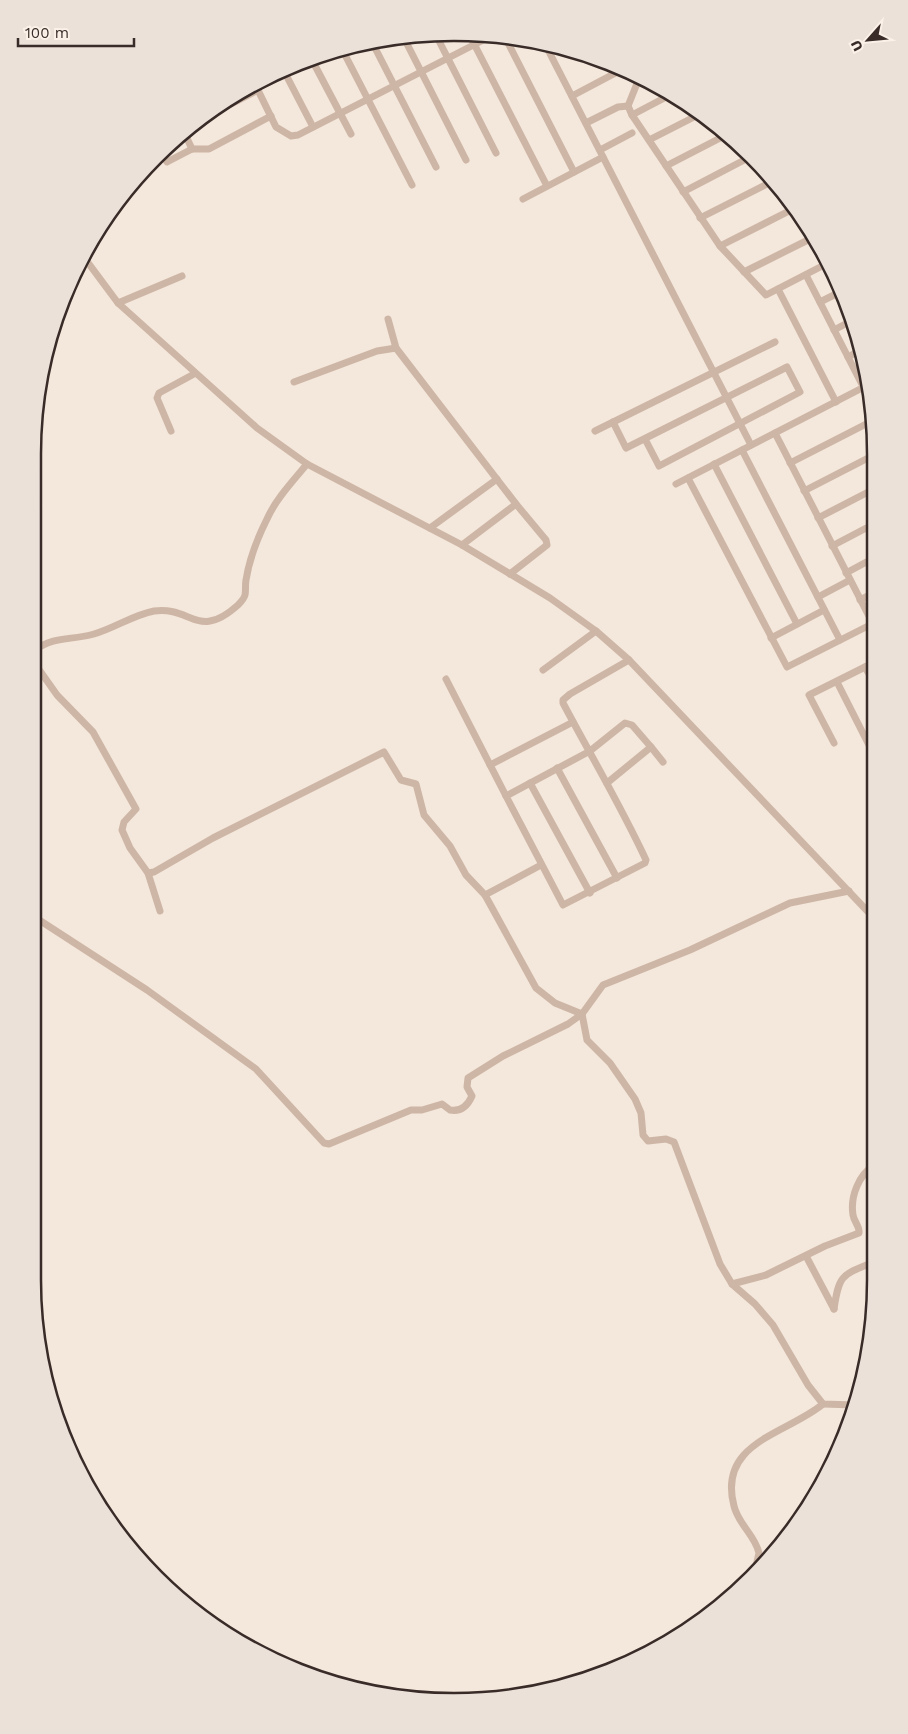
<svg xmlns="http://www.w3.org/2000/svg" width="908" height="1734" font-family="'Work Sans',sans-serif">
  <rect width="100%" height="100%" fill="#f4e7db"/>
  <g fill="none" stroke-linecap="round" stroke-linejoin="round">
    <g stroke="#ceb6a6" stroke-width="7">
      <polyline points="469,34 547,186"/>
      <polyline points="436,35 496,153"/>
      <polyline points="403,36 466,160"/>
      <polyline points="505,37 574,172"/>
      <polyline points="372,42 436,167"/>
      <polyline points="342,49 412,185"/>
      <polyline points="311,58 351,134"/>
      <polyline points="284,71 313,127"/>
      <polyline points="640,76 628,106 632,115 720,246 766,295 828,263"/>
      <polyline points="255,84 276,127 291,136 298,135 493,35"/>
      <polyline points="572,96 623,69"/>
      <polyline points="632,115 670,95"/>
      <polyline points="202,119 258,90"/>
      <polyline points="586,123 618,107 628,106"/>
      <polyline points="184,132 192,149"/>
      <polyline points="649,140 698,115"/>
      <polyline points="600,150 632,133"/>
      <polyline points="161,154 167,162 192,149 209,149 271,116"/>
      <polyline points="603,157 751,445"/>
      <polyline points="666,166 728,134"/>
      <polyline points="683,192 750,157"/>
      <polyline points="523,199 603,157 545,44"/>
      <polyline points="700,218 771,182"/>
      <polyline points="720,246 795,208"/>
      <polyline points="83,256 118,303 257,428 307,464 462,545 550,598 596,631 629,660 873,917"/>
      <polyline points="744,272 814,237"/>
      <polyline points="806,275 872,404"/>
      <polyline points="778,289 836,402"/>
      <polyline points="820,302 842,291"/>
      <polyline points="118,303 182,276"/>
      <polyline points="388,319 396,348"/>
      <polyline points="834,330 851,321"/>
      <polyline points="848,357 859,351"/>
      <polyline points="294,382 377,351 396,348 516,504 546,540 547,545 510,574"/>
      <polyline points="613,422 626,448 787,367 800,392 659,466 645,439"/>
      <polyline points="171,431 157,398 159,393 194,374"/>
      <polyline points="595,431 775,342"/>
      <polyline points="775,433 873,624"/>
      <polyline points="742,450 840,640"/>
      <polyline points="790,463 872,421"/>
      <polyline points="714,464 797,624"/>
      <polyline points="688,478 787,667 872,624"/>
      <polyline points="676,484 868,385"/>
      <polyline points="804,491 872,456"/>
      <polyline points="818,518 872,490"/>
      <polyline points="430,528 497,479"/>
      <polyline points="462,545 516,504"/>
      <polyline points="832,546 872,525"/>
      <polyline points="846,573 872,559"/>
      <polyline points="818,597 850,580"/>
      <polyline points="860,600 872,594"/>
      <polyline points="771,638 824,610"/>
      <path d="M33,651C57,635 69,641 94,634C115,628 133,615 154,611C192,606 198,641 238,605C241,602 244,599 245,595C246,591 245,585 246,580C249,561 258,537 267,519C276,499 292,482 307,464"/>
      <path d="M629,660L570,694L563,700V703C591,756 621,806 646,860L645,863L563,905L506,796L590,751L625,723L632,725L651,747"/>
      <polyline points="33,661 57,695 93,732 136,809 124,822 122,830 130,848 148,873 160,911"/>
      <polyline points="865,667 873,681"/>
      <polyline points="543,670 596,631"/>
      <polyline points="446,679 506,796"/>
      <polyline points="837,682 873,753"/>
      <polyline points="834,743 809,695 873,663"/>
      <polyline points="490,765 573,722"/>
      <polyline points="557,768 617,878"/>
      <polyline points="530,783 590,893"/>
      <polyline points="607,783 651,747 663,762"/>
      <polyline points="148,873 154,872 213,838 384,752 401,780 416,784 424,815 450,846 466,875 485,895 536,988 555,1003 582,1014"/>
      <polyline points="485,895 541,865"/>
      <path d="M33,916L147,990L256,1069L324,1143L329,1144L411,1110H422L442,1104L450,1110C461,1112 468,1105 472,1096L467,1087L468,1078L503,1056L568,1024L582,1014L603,985L690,950L790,903L849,891"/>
      <polyline points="582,1014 587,1040 610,1063 635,1099 641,1113 643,1135 648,1141 666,1139 674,1142 720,1264 732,1284 755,1304 773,1325 808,1385 823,1404 855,1405"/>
      <polyline points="806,1256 834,1309"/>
      <path d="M732,1284L766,1275L825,1246L859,1233C860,1226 854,1222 853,1215C850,1196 859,1175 874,1165"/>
      <path d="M834,1309C839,1274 842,1275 874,1262"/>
      <path d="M754,1575L759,1553C755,1535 738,1524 734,1506C717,1442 787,1434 823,1404"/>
    </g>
  </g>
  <path d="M0 0H908V1734H0ZM454 41H454A413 413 0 0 1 867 454V1280A413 413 0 0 1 454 1693H454A413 413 0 0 1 41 1280V454A413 413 0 0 1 454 41Z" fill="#ebe1d9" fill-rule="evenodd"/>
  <path fill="none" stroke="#392c28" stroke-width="2.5" d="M454 41H454A413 413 0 0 1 867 454V1280A413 413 0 0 1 454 1693H454A413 413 0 0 1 41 1280V454A413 413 0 0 1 454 41Z"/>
  <g transform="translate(868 40) rotate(243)" stroke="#fbf1e8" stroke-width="4" paint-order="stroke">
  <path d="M0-4L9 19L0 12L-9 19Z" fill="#392c28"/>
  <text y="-8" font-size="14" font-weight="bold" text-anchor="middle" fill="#392c28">U</text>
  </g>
  <path d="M18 38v8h116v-8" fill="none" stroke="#392c28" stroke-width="2.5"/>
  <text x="25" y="38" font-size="15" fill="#392c28" stroke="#fbf1e8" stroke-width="4" paint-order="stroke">100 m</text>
</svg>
